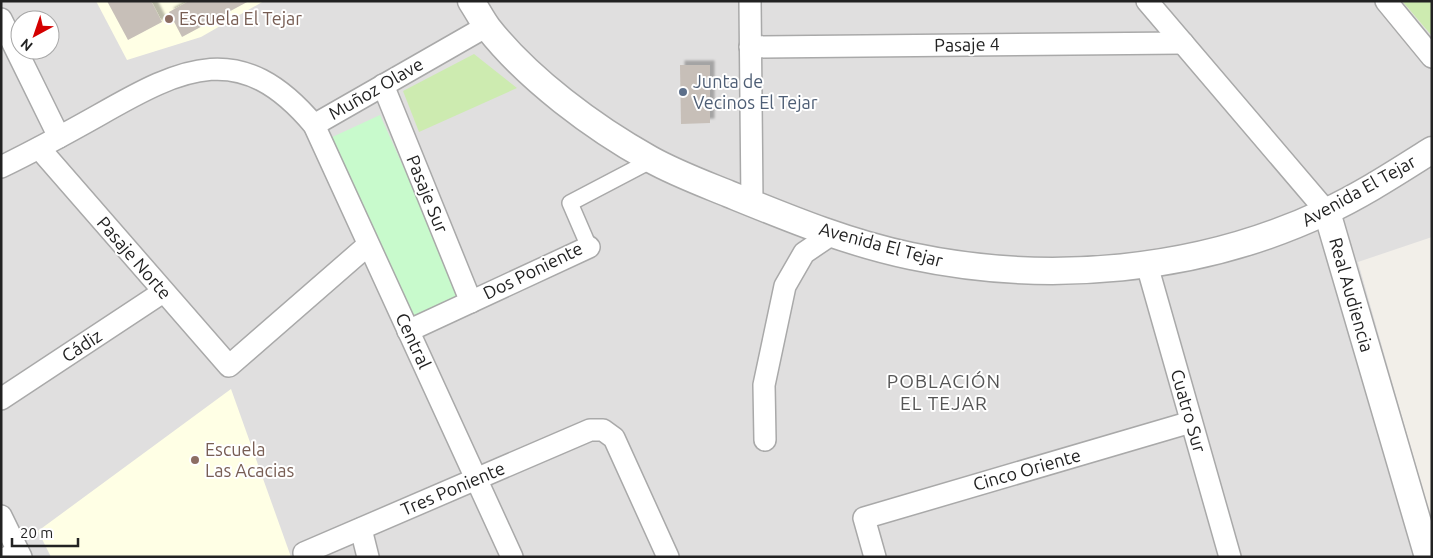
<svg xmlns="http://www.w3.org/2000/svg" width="1433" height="558" font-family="Ubuntu,sans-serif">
  <defs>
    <filter id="shadow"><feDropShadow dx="4.5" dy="-4.5" stdDeviation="1" flood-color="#0004"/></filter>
  </defs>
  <rect width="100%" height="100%" fill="#f2efe9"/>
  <path fill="#e0dfdf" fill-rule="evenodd" d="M1,1H1402L1432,36V237L1358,262L1432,522V557H1ZM20,20H50V50H20Z"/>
  <g fill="#ffffe5">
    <polygon points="96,1 264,1 201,37 127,60"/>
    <polygon points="231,389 291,557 51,557 38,531"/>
  </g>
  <g fill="#cdebb0">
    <polygon points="1402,1 1432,1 1432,36"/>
    <polygon points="474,54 517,88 419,132 403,91"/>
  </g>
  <polygon fill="#c8facc" points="380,115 467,308 416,331 328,139"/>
  <g fill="#c7bfb8" filter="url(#shadow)">
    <polygon points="107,1 151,1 162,22 128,40"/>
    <polygon points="189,1 249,1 182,37 169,12"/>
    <polygon points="680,65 710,65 710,123 681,124"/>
  </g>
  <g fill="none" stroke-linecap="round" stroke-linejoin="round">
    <g stroke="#a9a9a9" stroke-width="12">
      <polyline id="service" points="1,554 16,547"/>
    </g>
    <g stroke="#a9a9a9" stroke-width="18">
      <polyline id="pedestrian" points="589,247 570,203 652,160"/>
    </g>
    <g stroke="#a9a9a9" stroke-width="24">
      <g id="minor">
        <polyline points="750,1 752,203"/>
        <polyline points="1147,1 1327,212"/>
        <polyline points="1386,1 1432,57"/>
        <polyline points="1,19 59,137"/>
        <polyline points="750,47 1183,43"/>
        <polyline points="383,85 471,302"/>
        <polyline points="314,125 487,26"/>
        <polyline points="39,148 229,366 368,245"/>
        <path d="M1,167C34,151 67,133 99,115C183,67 241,38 314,125L512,557"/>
        <polyline points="1147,265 1230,557"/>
        <polyline points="408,331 589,247"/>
        <polyline points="1,399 163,292"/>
        <polyline points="765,440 764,385 785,286 804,253 832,234"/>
        <polyline points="1,516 21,557"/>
        <polyline points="361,529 368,557"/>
        <polyline points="304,553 590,430 603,430 614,438 668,557"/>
        <polyline points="875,557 864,518 1191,422"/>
      </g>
    </g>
    <g stroke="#a9a9a9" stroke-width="29">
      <g id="tertiary">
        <path d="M471,1C477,10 482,20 488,28C528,79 594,128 650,159C675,173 702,183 729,194C788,218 848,243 911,256C1048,285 1198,272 1325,212C1362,195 1397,172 1432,150"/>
        <polyline points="1327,212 1428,557"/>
      </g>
    </g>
    <use href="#service" stroke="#fff" stroke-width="10"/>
    <use href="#pedestrian" stroke="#fff" stroke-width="15"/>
    <use href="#minor" stroke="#fff" stroke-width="21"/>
    <use href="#tertiary" stroke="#fff" stroke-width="26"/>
  </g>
  <g fill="#8d6e63" stroke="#fff" stroke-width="2">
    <circle cx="169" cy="19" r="5"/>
    <circle cx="195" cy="460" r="5"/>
  </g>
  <circle fill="#5c6f8a" stroke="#fff" stroke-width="2" cx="683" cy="92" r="5"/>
  <g text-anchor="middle" stroke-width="4" stroke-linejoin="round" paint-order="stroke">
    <g font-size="18" fill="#785e54" stroke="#fff" text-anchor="start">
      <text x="179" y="25">Escuela El Tejar</text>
      <text x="205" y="456">Escuela<tspan x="205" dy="21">Las Acacias</tspan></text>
    </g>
    <g font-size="18" fill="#222" stroke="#fff">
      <text transform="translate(967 45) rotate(-1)" y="6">Pasaje 4</text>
      <text transform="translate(376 89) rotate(-30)" y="6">Muñoz Olave</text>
      <text transform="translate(1359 191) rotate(-29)" y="6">Avenida El Tejar</text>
      <text transform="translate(427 194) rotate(68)" y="6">Pasaje Sur</text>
      <text transform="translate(881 245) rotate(15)" y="6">Avenida El Tejar</text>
      <text transform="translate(134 258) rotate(49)" y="6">Pasaje Norte</text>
      <text transform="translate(533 271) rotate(-26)" y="6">Dos Poniente</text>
      <text transform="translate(1351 295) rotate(74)" y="6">Real Audiencia</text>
      <text transform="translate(413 341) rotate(65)" y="6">Central</text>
      <text transform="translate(82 346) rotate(-33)" y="6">Cádiz</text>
      <text transform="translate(1188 411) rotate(74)" y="6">Cuatro Sur</text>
      <text transform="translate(1027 470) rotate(-16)" y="6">Cinco Oriente</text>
      <text transform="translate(453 489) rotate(-23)" y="6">Tres Poniente</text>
    </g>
    <g font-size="18" fill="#4e5e75" stroke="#fff" text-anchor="start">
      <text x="693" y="88">Junta de<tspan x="693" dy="21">Vecinos El Tejar</tspan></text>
    </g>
    <g font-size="19" letter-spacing="1" fill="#555" stroke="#fff">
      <text x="944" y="388">POBLACIÓN<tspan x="944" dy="22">EL TEJAR</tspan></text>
    </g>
  </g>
  <rect width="1433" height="558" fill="none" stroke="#222222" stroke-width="5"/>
  <g transform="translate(35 35) rotate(220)"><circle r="24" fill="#ffffff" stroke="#a7a7a7"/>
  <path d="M0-4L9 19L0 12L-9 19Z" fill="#d40000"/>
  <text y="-8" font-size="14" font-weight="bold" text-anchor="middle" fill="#222222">N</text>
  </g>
  <path d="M12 538v8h66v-8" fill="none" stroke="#222222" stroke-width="2.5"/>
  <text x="20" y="538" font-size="15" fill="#222222" stroke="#ffffff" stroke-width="4" paint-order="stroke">20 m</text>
</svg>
